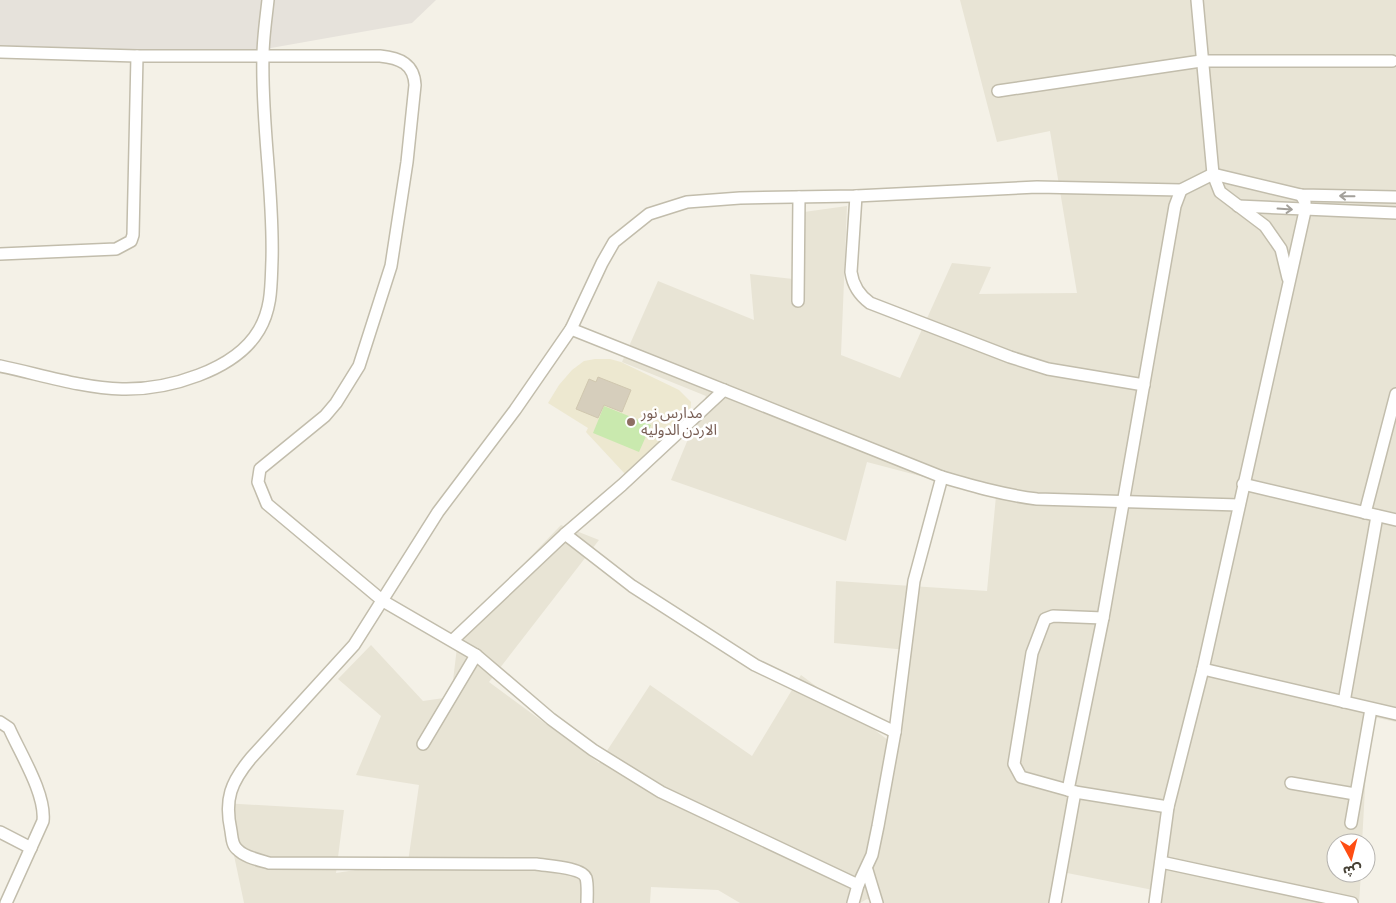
<svg xmlns="http://www.w3.org/2000/svg" width="1396" height="903" font-family="'Sofia Sans Condensed','Noto Sans Arabic',sans-serif">
  <rect width="100%" height="100%" fill="#f4f1e7"/>
  <polygon fill="#e8e4d5" points="960,0 1396,0 1396,722 1369,716 1362,843 1336,843 1336,873 1361,873 1359,903 1160,903 1158,891 1057,871 1049,903 877,903 867,899 860,903 740,903 718,890 651,887 650,903 244,903 223,803 344,810 336,873 408,862 419,785 356,775 381,716 338,679 371,645 423,701 451,697 459,631 561,525 599,540 489,682 599,763 650,685 752,756 801,675 888,740 907,650 834,643 836,581 987,591 996,496 867,462 846,541 671,480 706,396 622,362 658,281 754,320 750,274 793,279 804,212 847,206 841,355 900,378 952,263 991,267 979,294 1077,293 1050,131 997,142"/>
  <polygon fill="#e6e2db" points="0,0 436,0 412,23 242,53 0,47"/>
  <polygon fill="#ede8d0" points="595,359 610,359 621,362 679,390 691,402 690,416 626,475 586,432 588,428 548,403 559,385 572,370 584,361"/>
  <polygon fill="#c9e9ae" points="604,406 651,425 639,452 593,433"/>
  <polygon fill="#d6cebc" stroke="#d0c7af" points="598,377 631,390 622,412 604,405 598,418 576,409 589,379 596,382"/>
  <g fill="none" stroke-linecap="round" stroke-linejoin="round">
    <g stroke="#c2bdac" stroke-width="14">
      <g id="street">
        <polyline points="1197,0 1213,174 1220,192 1265,226 1281,249 1288,278"/>
        <path d="M0,52L137,56H380C400,58 414,64 415,85L407,162L391,266L359,366L336,403L325,416L260,469L258,482L267,504L383,601L476,655L551,719L593,750L661,792L858,885"/>
        <polyline points="998,91 1201,61 1392,61"/>
        <path d="M856,196L851,272C853,286 859,295 870,303L1010,357L1048,369L1144,385"/>
        <polyline points="1238,206 1396,213"/>
        <polyline points="0,254 116,249 131,241 133,235 137,56"/>
        <polyline points="798,301 799,197"/>
        <path d="M571,329L942,477C973,486 1004,495 1037,499L1239,505"/>
        <path d="M0,366C39,374 82,388 122,389C167,390 235,371 259,330C272,308 271,285 272,260C274,192 261,124 263,56C263,38 266,19 268,0"/>
        <polyline points="1243,484 1396,520"/>
        <polyline points="1365,513 1396,394"/>
        <polyline points="565,534 622,485 724,390"/>
        <polyline points="1103,618 1053,616 1045,619 1032,653 1014,764 1021,777 1075,792 1168,807"/>
        <polyline points="453,640 565,534 632,586 755,665 895,732"/>
        <polyline points="1203,669 1396,714"/>
        <polyline points="1344,702 1377,516"/>
        <path d="M0,722L9,728C20,753 46,794 43,821L6,903"/>
        <polyline points="423,744 476,655"/>
        <polyline points="1291,783 1355,794"/>
        <polyline points="1068,790 1103,618 1175,206 1181,190"/>
        <polyline points="1351,823 1371,709"/>
        <polyline points="0,832 31,848"/>
        <polyline points="1161,862 1352,903"/>
        <polyline points="867,870 877,903"/>
        <path d="M587,903C587,896 588,885 586,878C582,867 547,866 536,864L269,863C259,860 244,857 237,849C232,845 232,837 231,831C224,799 231,782 251,758L354,645L438,512L515,410L571,329L602,263L614,242L649,214L687,202L740,198L856,196L1037,187L1181,190L1213,174L1301,195L1396,197"/>
        <polyline points="853,903 858,885 872,855 878,826 895,732 914,581 942,477"/>
        <polyline points="1055,903 1075,792"/>
        <polyline points="1155,903 1168,807 1203,669 1305,211 1305,202 1301,195"/>
      </g>
    </g>
    <use href="#street" stroke="#fff" stroke-width="11"/>
  </g>
  <defs><path id="oneway-shaft" d="M-6 0H5M1.5-3L5.5 0L1.5 3" fill="none" stroke-width="1.6" stroke-linecap="round" stroke-linejoin="round" transform="scale(1.25)"/></defs>
  <g stroke="#a3a09a">
    <use href="#oneway-shaft" transform="translate(1347 196) rotate(-179)"/>
    <use href="#oneway-shaft" transform="translate(1285 209) rotate(4)"/>
  </g>
  <circle fill="#8d6e63" stroke="#fff" stroke-width="2" cx="631" cy="422" r="5"/>
  <g text-anchor="middle" stroke-width="5" stroke-linejoin="round" paint-order="stroke">
    <g font-size="15" fill="#785e54" stroke="#fff" text-anchor="start">
      <text x="641" y="418">مدارس نور<tspan x="641" dy="17">الاردن الدوليه</tspan></text>
    </g>
  </g>
  <g transform="translate(1351 858) rotate(173)"><circle r="24" fill="#ffffff" stroke="#b5b3af"/>
  <path d="M0-4L9 19L0 12L-9 19Z" fill="#fe4d13"/>
  <text y="-8" font-size="14" font-weight="bold" text-anchor="middle" fill="#474236">ش</text>
  </g>
</svg>
